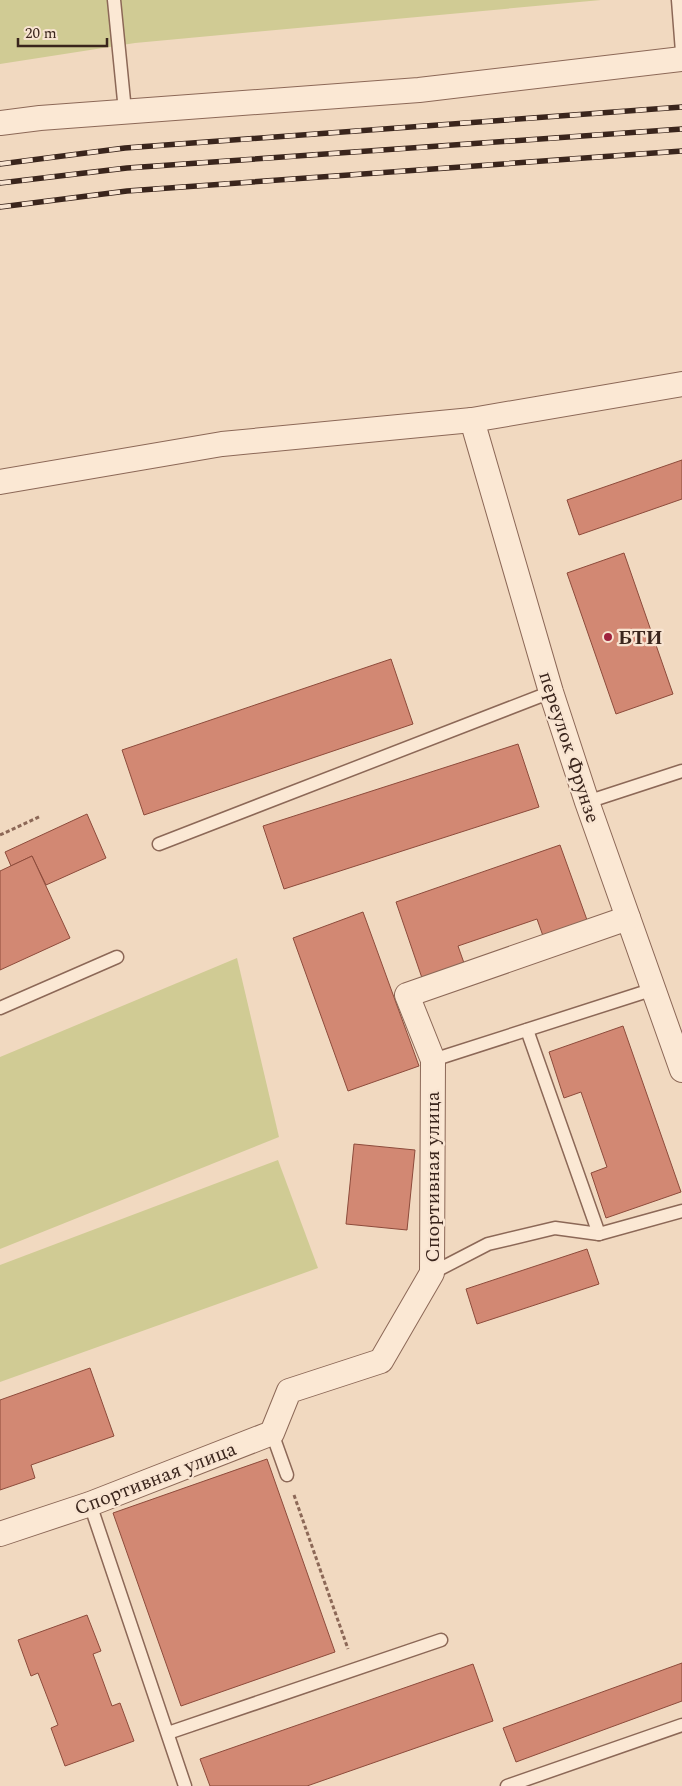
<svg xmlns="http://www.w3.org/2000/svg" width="682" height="1786" font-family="Spectral,serif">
  <rect width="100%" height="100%" fill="#f1d9c0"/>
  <g fill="#d0cb94">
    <polygon points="0,0 601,0 135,43 0,64"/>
    <polygon points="237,958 279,1137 0,1249 0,1057"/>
    <polygon points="278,1160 318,1268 0,1382 0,1265"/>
  </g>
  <g fill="#d28873" stroke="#8d4b3b">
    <polygon points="682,460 682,499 579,535 567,500"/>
    <polygon points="624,553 673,694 616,714 567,573"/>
    <polygon points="391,659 413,724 144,815 122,750"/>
    <polygon points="518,744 539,807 284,889 263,826"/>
    <polygon points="87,814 106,858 46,885 32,856 11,866 5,852"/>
    <polygon points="560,845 587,920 543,936 537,919 458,946 464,963 422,978 396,902"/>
    <polygon points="32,856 70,938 0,970 0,871"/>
    <polygon points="363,912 419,1066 348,1091 293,938"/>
    <polygon points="623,1026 681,1192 606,1218 591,1173 607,1167 581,1092 564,1098 549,1052"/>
    <polygon points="354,1144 415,1150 407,1230 346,1224"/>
    <polygon points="587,1249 599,1284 477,1324 466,1289"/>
    <polygon points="90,1368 114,1436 31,1465 35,1478 0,1490 0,1400"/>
    <polygon points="267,1459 335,1652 181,1706 113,1513"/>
    <polygon points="87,1615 101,1651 93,1654 112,1706 120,1703 134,1741 65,1766 51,1728 58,1725 38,1673 31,1676 18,1640"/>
    <polygon points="682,1663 682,1701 516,1762 503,1728"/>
    <polygon points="473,1664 493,1721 307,1786 210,1786 200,1759"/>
  </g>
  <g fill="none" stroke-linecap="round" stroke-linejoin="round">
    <g stroke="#8c6857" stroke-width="15">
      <g id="service">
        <polyline points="114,0 125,111"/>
        <polyline points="678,0 682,52"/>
        <polyline points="587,802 682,771"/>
        <polyline points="159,844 551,692"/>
        <polyline points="0,1008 117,957"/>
        <polyline points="527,1030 599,1234"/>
        <polyline points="433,1060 654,989"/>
        <polyline points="432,1273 488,1244 555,1228 599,1234 682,1211"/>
        <polyline points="272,1433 287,1475"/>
        <polyline points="90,1504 185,1786"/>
        <polyline points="168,1733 441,1640"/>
        <polyline points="507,1786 682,1725"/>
      </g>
    </g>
    <g stroke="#8c6857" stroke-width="26">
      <g id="minor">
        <polyline points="0,123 40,118 419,90 682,59"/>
        <polyline points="472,420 551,692 587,802 682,1070"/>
        <polyline points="0,482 222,444 472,420 682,384"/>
        <polyline points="0,1534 90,1504 272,1433 289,1391 381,1361 432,1273 433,1060 407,995 628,918"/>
      </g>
    </g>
    <g stroke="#8c6857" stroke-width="3" stroke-dasharray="4 2.5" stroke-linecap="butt">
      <polyline points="0,835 41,816"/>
      <polyline points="294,1495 348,1649"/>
    </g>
    <use href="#service" stroke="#fbe8d4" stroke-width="12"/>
    <use href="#minor" stroke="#fbe8d4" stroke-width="24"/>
    <g stroke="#3a251c" stroke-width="5.5">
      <g id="rail">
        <polyline points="0,164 125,148 682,107"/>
        <polyline points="0,183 127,168 682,129"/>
        <polyline points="0,207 127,191 682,151"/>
      </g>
    </g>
    <use href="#rail" stroke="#f8e4d1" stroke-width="4" stroke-dasharray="11" stroke-linecap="butt"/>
  </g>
  <circle fill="#9f223d" stroke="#f8e4d1" stroke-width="2" cx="608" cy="637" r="5"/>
  <g text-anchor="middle" stroke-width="4.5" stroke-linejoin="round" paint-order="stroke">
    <g font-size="20" font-weight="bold" fill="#3a251c" stroke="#f8e4d1" text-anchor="start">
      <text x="618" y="644">БТИ</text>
    </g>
    <g font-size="20" fill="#3a251c" stroke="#f8e4d1">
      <text transform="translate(570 747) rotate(72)" y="7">переулок Фрунзе</text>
      <text transform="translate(432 1177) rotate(-90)" y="7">Спортивная улица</text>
      <text transform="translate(155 1478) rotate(-21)" y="7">Спортивная улица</text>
    </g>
  </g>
  <path d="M18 38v8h89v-8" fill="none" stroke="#3a251c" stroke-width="2.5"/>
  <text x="25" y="38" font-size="15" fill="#3a251c" stroke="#f8e4d1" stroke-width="4" paint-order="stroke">20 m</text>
</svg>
